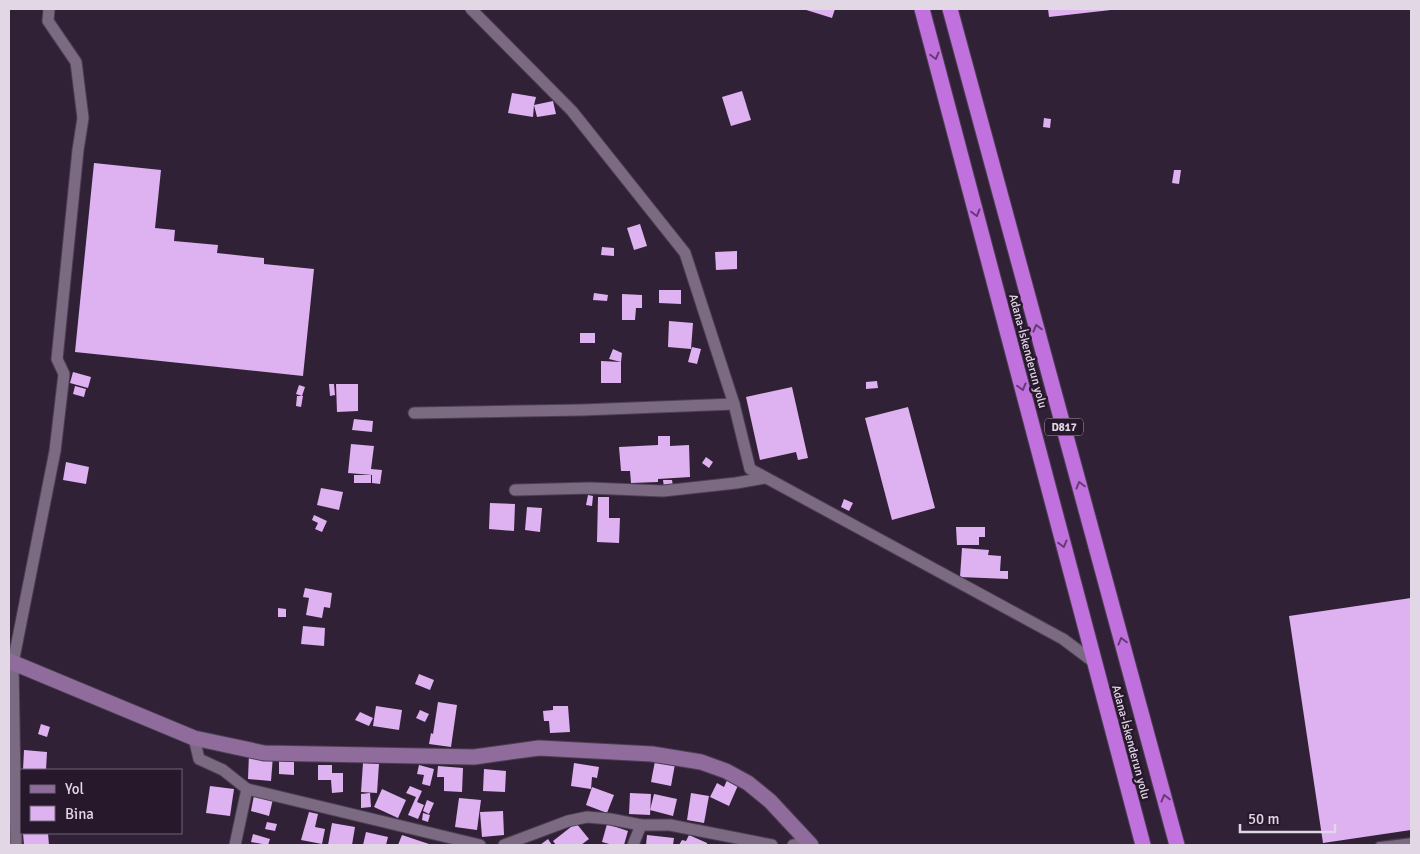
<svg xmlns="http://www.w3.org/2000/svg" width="1420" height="854" font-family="Signika,sans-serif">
  <rect width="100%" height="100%" fill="#312137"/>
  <g fill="#deb1f0">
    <polygon points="803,9 835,9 832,18"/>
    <polygon points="1048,9 1111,9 1111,10 1049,17"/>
    <polygon points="742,91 751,120 731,126 722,97"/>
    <polygon points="512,93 536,97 534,105 553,101 556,114 537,117 534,105 533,117 508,113"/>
    <polygon points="1044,118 1051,119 1050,128 1043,127"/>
    <polygon points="94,163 161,170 155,228 175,230 174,241 218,245 217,253 264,258 264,264 314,269 303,376 75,352"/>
    <polygon points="1174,170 1181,170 1179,184 1172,183"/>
    <polygon points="640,224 647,246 634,250 627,228"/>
    <polygon points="602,247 614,248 614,256 601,255"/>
    <polygon points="737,251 737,269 716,270 715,252"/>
    <polygon points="659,290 681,290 681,304 659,303"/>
    <polygon points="594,293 608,295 607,301 593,300"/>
    <polygon points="622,294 642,295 642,308 636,308 635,320 622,320"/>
    <polygon points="669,321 693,323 691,349 668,347"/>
    <rect x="580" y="333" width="15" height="10"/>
    <polygon points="692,347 701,349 697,364 688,362"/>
    <polygon points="613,349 622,353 621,362 609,359"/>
    <polygon points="601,361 621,362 621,383 601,383"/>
    <polygon points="73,372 91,377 88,388 70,383"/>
    <polygon points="877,381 878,388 866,389 866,382"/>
    <polygon points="329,384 334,384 335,395 330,396"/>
    <polygon points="336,384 358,384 358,411 337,412"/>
    <polygon points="299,385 305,387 302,396 296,394"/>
    <polygon points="75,386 86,389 84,397 73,394"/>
    <polygon points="792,387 808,458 798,460 796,452 760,460 746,397"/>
    <polygon points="297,396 303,396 301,407 296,406"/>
    <polygon points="908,407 935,508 892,520 865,418"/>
    <polygon points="354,419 373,421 372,432 352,430"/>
    <polygon points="658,436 670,436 670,446 689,445 690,477 658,479 658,482 631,483 630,471 621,471 619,447 658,445"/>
    <polygon points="351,444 374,446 371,469 382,470 380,484 372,483 372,475 348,473"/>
    <polygon points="706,457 713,462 709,468 702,463"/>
    <polygon points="66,462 89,467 86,484 63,480"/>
    <rect x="354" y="475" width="17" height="8"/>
    <polygon points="663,480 672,480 673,486 664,487"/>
    <polygon points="321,488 343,492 339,510 317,505"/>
    <polygon points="588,495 593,496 592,506 586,505"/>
    <polygon points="598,497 609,497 609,518 620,518 619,543 597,542"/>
    <polygon points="844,499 853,503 849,511 841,507"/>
    <polygon points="490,503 515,504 514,531 489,529"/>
    <polygon points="527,507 542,508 540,532 525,530"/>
    <polygon points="314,515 327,521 322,532 315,529 318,523 312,520"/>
    <polygon points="956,527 985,527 985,537 979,537 979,545 957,545"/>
    <polygon points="962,548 989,550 988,555 1001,556 1000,571 1008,571 1008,579 960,577"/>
    <polygon points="305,588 332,593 330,608 324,607 322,618 306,615 309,598 303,597"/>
    <polygon points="1411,598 1411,830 1323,843 1289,616"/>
    <polygon points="278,608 286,609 286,617 278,617"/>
    <polygon points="303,626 325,628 324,646 301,644"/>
    <polygon points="419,674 434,680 430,690 415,684"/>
    <polygon points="438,702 457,705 451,747 429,744 431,733 433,734"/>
    <polygon points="376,706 402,710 399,730 373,726"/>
    <polygon points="553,706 568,706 570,732 550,733 549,721 544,721 543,711 553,710"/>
    <polygon points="420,710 429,714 425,722 416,718"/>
    <polygon points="360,712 373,718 369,726 355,720"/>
    <polygon points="41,724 50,727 47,737 38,734"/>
    <polygon points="24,750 47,752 46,770 23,770"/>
    <polygon points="249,754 273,756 271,781 248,779"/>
    <polygon points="279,758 294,758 294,775 279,774"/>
    <polygon points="655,761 675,764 671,786 651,782"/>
    <polygon points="363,763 379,764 377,793 361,792"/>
    <polygon points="574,763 599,767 597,778 592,777 591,789 571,786"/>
    <polygon points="318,765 332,765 332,773 343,773 343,792 332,793 331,780 318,780"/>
    <polygon points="419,765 434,769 430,786 422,784 424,775 417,774"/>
    <polygon points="438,766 463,768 462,792 444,791 444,777 437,777"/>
    <polygon points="484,769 506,771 505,792 483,791"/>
    <polygon points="728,778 739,783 729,806 710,797 717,783 724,787"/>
    <polygon points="210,786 234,789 230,816 206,813"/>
    <polygon points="410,786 422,791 417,802 424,805 418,819 408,815 416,797 406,793"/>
    <polygon points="592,787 614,795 607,813 586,805"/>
    <polygon points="382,789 406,800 398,818 374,807"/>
    <polygon points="370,793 371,807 361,808 361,794"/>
    <polygon points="630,793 651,794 650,815 629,814"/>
    <polygon points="691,793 709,796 704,823 687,820"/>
    <polygon points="654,794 677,799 673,816 650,810"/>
    <polygon points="254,795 273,799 269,816 251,811"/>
    <polygon points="459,798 481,800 477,830 455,827"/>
    <polygon points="427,800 434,803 429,814 423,811"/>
    <polygon points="503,811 504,835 482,837 480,812"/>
    <polygon points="309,812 318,814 315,827 325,829 322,844 301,840"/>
    <polygon points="423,813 430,815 428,822 422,820"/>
    <polygon points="267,822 277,824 275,831 265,829"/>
    <polygon points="332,823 355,827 352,845 328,845"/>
    <polygon points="576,823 589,839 581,845 556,845 553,841"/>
    <polygon points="607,824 628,831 624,845 613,845 602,842"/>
    <polygon points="366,832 388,837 386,845 363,845"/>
    <polygon points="23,833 48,833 49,845 24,845"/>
    <polygon points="253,834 270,839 268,845 251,842"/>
    <polygon points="402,835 429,844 428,845 398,845"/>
    <polygon points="647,835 674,838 673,845 646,845"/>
    <polygon points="689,835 707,843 707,845 679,845 682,840 686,841"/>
    <polygon points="548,839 552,845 540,845"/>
  </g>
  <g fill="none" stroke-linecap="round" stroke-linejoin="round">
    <g stroke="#4c3f52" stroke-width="8">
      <polyline id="lane" points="1379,845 1411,841"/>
    </g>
    <g stroke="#4c3f52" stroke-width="13">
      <g id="street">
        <polyline points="471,9 572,111 685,253 734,404 750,469 1063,639 1095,663"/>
        <polyline points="414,413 582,410 734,404"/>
        <polyline points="515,490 590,488 663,491 736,483 765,478"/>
        <polyline points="194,738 199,759 223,770 247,789 480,845"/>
        <polyline points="16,845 13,663 55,451 64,374 57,359 78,150 83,118 76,62 48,21 49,9"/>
        <polyline points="235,845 247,789"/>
        <polyline points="504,845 568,821 587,817 610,819 641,825 670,825 772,845"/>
        <polyline points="633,845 641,825"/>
        <polyline points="793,845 808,843"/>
      </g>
    </g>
    <g stroke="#4c3f52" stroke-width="17">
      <polyline id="secondary" points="9,661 194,738 264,753 474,757 539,748 652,754 701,762 726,771 748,783 770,801 811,845"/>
    </g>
    <g stroke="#4c3f52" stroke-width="17">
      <g id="highway">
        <polyline points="922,9 1143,845"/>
        <polyline points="950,9 1177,845"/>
      </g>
    </g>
    <use href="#lane" stroke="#7b6a82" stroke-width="5.5"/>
    <use href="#street" stroke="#7b6a82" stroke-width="11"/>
    <use href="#secondary" stroke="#906c9d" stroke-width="15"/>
    <use href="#highway" stroke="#c071dd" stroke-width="15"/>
  </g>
  <defs><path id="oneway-chevron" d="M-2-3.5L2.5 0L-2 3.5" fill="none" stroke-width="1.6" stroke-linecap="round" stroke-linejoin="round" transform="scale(1.25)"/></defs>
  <g stroke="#643c73">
    <use href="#oneway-chevron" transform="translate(935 56) rotate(75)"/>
    <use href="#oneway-chevron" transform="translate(976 213) rotate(75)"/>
    <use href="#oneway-chevron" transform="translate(1037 328) rotate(-105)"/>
    <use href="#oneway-chevron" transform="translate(1022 387) rotate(75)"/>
    <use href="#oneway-chevron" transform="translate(1080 485) rotate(-105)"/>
    <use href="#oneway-chevron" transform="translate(1063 544) rotate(75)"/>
    <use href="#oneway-chevron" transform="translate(1122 641) rotate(-105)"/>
    <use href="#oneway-chevron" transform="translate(1165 798) rotate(-105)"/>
  </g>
  <g text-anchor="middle" stroke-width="5" stroke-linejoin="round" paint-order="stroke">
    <rect fill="#27182c" stroke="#a99eae" stroke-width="1" x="1045" y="418.5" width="38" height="17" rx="4"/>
    <g font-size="11" font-weight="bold" fill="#e1d7e5">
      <text x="1064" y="431">D817</text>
    </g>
    <g font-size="12" fill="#e1d7e5" stroke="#27182c">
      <text transform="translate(1028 351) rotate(75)" y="4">Adana-İskenderun yolu</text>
      <text transform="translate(1131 742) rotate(75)" y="4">Adana-İskenderun yolu</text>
    </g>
  </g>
  <rect width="1420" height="854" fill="none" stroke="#e1d7e5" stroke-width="20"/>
  <rect x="20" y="769" width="162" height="65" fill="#27182c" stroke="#716476"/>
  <rect x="30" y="785" width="25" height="8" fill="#906c9d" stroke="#716476"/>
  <text x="65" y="794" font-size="15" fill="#e1d7e5">Yol</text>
  <rect x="30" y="806" width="25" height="15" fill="#deb1f0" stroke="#716476"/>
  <text x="65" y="819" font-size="15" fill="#e1d7e5">Bina</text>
  <path d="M1240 824v8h95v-8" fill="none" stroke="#e1d7e5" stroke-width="2.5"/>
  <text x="1248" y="824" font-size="15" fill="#e1d7e5" stroke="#27182c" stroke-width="4" paint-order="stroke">50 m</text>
</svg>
